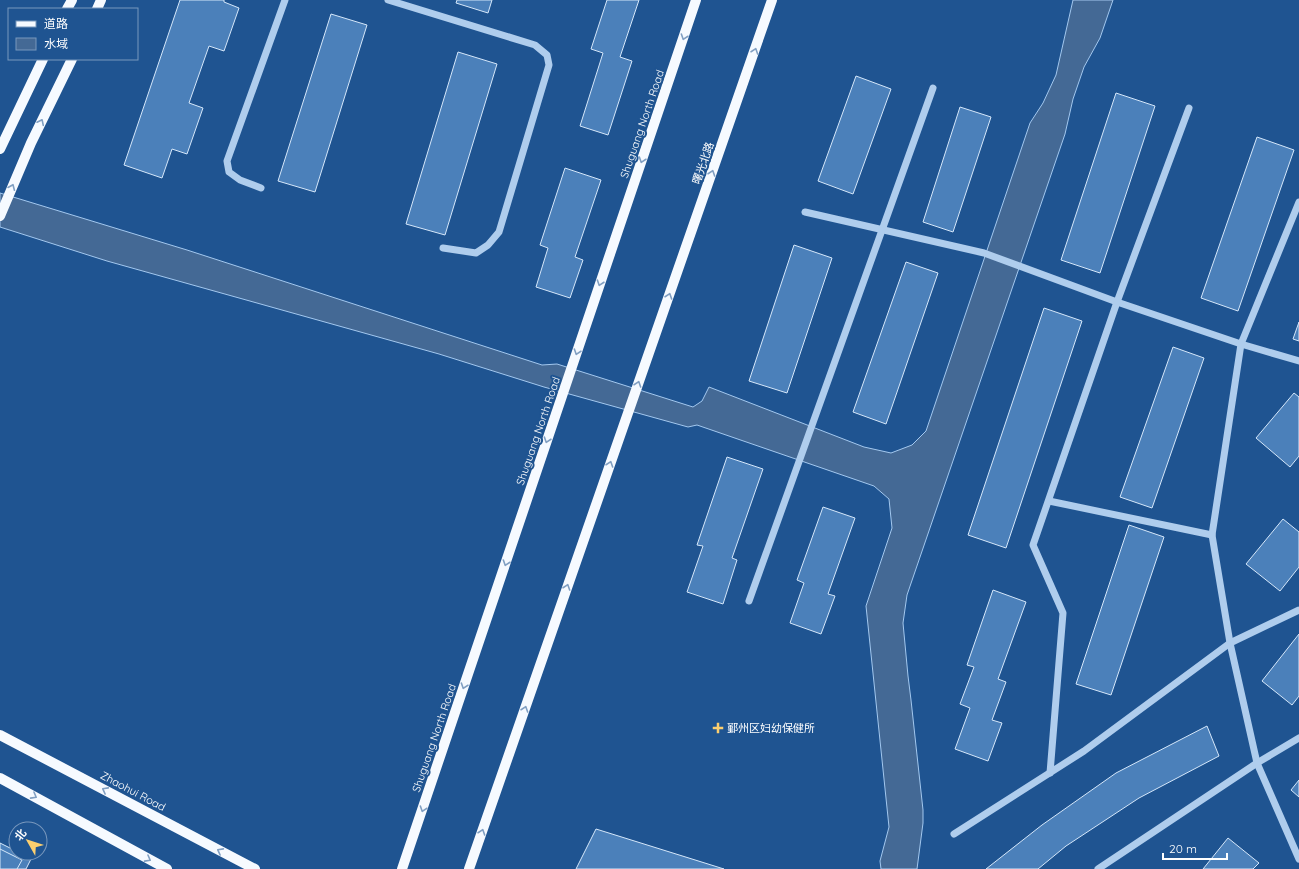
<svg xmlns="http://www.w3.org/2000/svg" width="1299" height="869" font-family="Quicksand,'Noto Sans SC',sans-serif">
  <rect width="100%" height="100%" fill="#1f5491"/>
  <polygon fill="#446995" stroke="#a3c8ef" points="1073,0 1113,0 1100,38 1084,67 1073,99 1065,134 907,595 903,623 908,676 911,700 923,810 923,823 917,869 881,869 880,861 889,827 866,606 892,528 889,499 874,486 697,425 688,427 544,387 439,354 107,261 0,227 0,193 187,250 542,365 557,364 693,407 702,401 709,387 864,447 891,453 912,445 926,431 1030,123 1043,103 1056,75"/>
  <g fill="#4b80ba" stroke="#d5e7fa">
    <polygon points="180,0 224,0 224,2 239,8 224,51 209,46 189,103 203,108 187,154 172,149 162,178 124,165"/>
    <polygon points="457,0 492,0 488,13 456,3"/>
    <polygon points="607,0 639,0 620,57 632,61 608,135 580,126 603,53 591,49"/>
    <polygon points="331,14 367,25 315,192 278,181"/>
    <polygon points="458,52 497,64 445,235 406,224"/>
    <polygon points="856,76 891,89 853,194 818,181"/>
    <polygon points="1116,93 1155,106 1100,273 1061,260"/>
    <polygon points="960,107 991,117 953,232 923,222"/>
    <polygon points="1257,137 1294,150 1238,311 1201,298"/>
    <polygon points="565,168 601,180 575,257 583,260 570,298 536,287 548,248 540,245"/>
    <polygon points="794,245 832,258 787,393 749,381"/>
    <polygon points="906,262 938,273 886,424 853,412"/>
    <polygon points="1044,308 1082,321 1006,548 968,535"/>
    <polygon points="1299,322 1299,341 1293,339"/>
    <polygon points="1173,347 1204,358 1152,508 1120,497"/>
    <polygon points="1294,393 1299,397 1299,456 1290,467 1256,438"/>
    <polygon points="727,457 763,469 732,558 737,560 723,604 687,592 703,546 697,545"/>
    <polygon points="823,507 855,518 828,594 835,596 821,634 790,623 804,583 797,580"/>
    <polygon points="1283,519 1299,532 1299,567 1280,591 1246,564"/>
    <polygon points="1129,525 1164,537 1111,695 1076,684"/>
    <polygon points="993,590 1026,602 998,679 1006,682 992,720 1002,723 988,761 955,749 970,708 960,704 974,667 967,665"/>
    <polygon points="1299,634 1299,696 1292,705 1262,681"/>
    <polygon points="1207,726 1219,756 1139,798 1066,846 1038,869 986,869 1042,825 1116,773"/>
    <polygon points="1299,780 1299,797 1291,790"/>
    <polygon points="596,829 724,869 576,869"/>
    <polygon points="1228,838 1259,863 1253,869 1203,869"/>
    <polygon points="0,843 16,851 16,853 20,853 31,859 26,869 0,869"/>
    <polygon points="0,849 22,860 17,869 0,869"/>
  </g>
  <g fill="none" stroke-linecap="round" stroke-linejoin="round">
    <g stroke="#afcded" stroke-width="7">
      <polyline points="388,0 535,45 547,55 549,65 499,232 488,245 476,253 443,248"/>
      <polyline points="261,188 240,180 229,172 227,161 285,0"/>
      <polyline points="1299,202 1241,344 1212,535 1230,643 1257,763 1299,859"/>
      <polyline points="805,212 984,253 1117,302 1241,344 1299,361"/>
      <polyline points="1049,501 1212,535"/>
      <polyline points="749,601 933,88"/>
      <polyline points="1050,773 1063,613 1033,545 1117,302 1189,108"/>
      <polyline points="954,834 1084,751 1230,643 1299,610"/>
      <polyline points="1098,869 1257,763 1299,738"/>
    </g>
    <g stroke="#f6faff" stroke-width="10">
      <polyline points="67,9 72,0"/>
      <polyline points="97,9 101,0"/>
      <polyline points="0,149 43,59"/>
      <polyline points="0,216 31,143 72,59"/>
      <polyline points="0,735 255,869"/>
      <polyline points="0,778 167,869"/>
      <polyline points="402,869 696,0"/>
      <polyline points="469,869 772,0"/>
    </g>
  </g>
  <defs><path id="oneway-chevron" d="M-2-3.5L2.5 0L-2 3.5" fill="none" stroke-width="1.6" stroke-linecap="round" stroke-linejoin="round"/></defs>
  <g stroke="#809fc2">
    <use href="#oneway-chevron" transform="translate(684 37) rotate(109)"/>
    <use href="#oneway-chevron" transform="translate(755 51) rotate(-71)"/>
    <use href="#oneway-chevron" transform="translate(41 122) rotate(-64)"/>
    <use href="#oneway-chevron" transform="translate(642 160) rotate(109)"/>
    <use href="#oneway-chevron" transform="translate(712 173) rotate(-71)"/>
    <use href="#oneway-chevron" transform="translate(12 187) rotate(-67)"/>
    <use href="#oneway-chevron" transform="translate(600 283) rotate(109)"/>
    <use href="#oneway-chevron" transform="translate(669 296) rotate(-71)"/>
    <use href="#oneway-chevron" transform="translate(577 352) rotate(109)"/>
    <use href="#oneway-chevron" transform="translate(638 384) rotate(-71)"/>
    <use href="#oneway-chevron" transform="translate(547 440) rotate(109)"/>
    <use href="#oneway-chevron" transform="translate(610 464) rotate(-71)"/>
    <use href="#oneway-chevron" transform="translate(506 563) rotate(109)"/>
    <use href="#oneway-chevron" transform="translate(567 587) rotate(-71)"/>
    <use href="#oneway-chevron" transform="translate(464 686) rotate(109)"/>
    <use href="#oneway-chevron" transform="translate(525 709) rotate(-71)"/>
    <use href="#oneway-chevron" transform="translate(105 790) rotate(-152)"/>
    <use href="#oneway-chevron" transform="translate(34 796) rotate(29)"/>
    <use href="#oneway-chevron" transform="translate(423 809) rotate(109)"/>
    <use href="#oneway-chevron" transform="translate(482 832) rotate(-71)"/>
    <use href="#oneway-chevron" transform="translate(220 851) rotate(-152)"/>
    <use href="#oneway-chevron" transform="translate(148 859) rotate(29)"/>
  </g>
  <path fill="#fccf6f" stroke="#1f5491" stroke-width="1.5" d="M716 722h4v4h4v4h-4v4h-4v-4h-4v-4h4z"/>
  <g text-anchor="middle" stroke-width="4" stroke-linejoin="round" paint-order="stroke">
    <g font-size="11" fill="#fff" stroke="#1f5491">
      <text transform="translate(642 124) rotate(-71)" y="4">Shuguang North Road</text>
      <text transform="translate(703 163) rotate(-71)" y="4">曙光北路</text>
      <text transform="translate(538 431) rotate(-71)" y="4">Shuguang North Road</text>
      <text transform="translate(434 738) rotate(-71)" y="4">Shuguang North Road</text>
      <text transform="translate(133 791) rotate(28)" y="4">Zhaohui Road</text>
    </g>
    <g font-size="11" fill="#fff" stroke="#1f5491" text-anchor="start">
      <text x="727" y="732">鄞州区妇幼保健所</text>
    </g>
  </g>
  <rect x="8" y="8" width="130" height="52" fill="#1f5491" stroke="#7998bd"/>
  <rect x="16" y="21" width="20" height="6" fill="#f6faff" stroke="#7998bd"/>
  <text x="44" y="28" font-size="12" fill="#ffffff">道路</text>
  <rect x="16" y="38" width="20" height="12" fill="#446995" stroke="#7998bd"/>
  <text x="44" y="48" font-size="12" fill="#ffffff">水域</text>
  <g transform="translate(28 841) rotate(309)"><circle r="19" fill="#1f5491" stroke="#7998bd"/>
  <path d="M0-3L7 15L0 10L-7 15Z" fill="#fccf6f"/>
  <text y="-6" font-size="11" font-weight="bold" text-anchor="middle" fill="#ffffff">北</text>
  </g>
  <path d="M1163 853v6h64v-6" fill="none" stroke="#ffffff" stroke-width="2"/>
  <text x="1169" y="853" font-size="12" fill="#ffffff" stroke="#1f5491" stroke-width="3" paint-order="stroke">20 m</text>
</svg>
